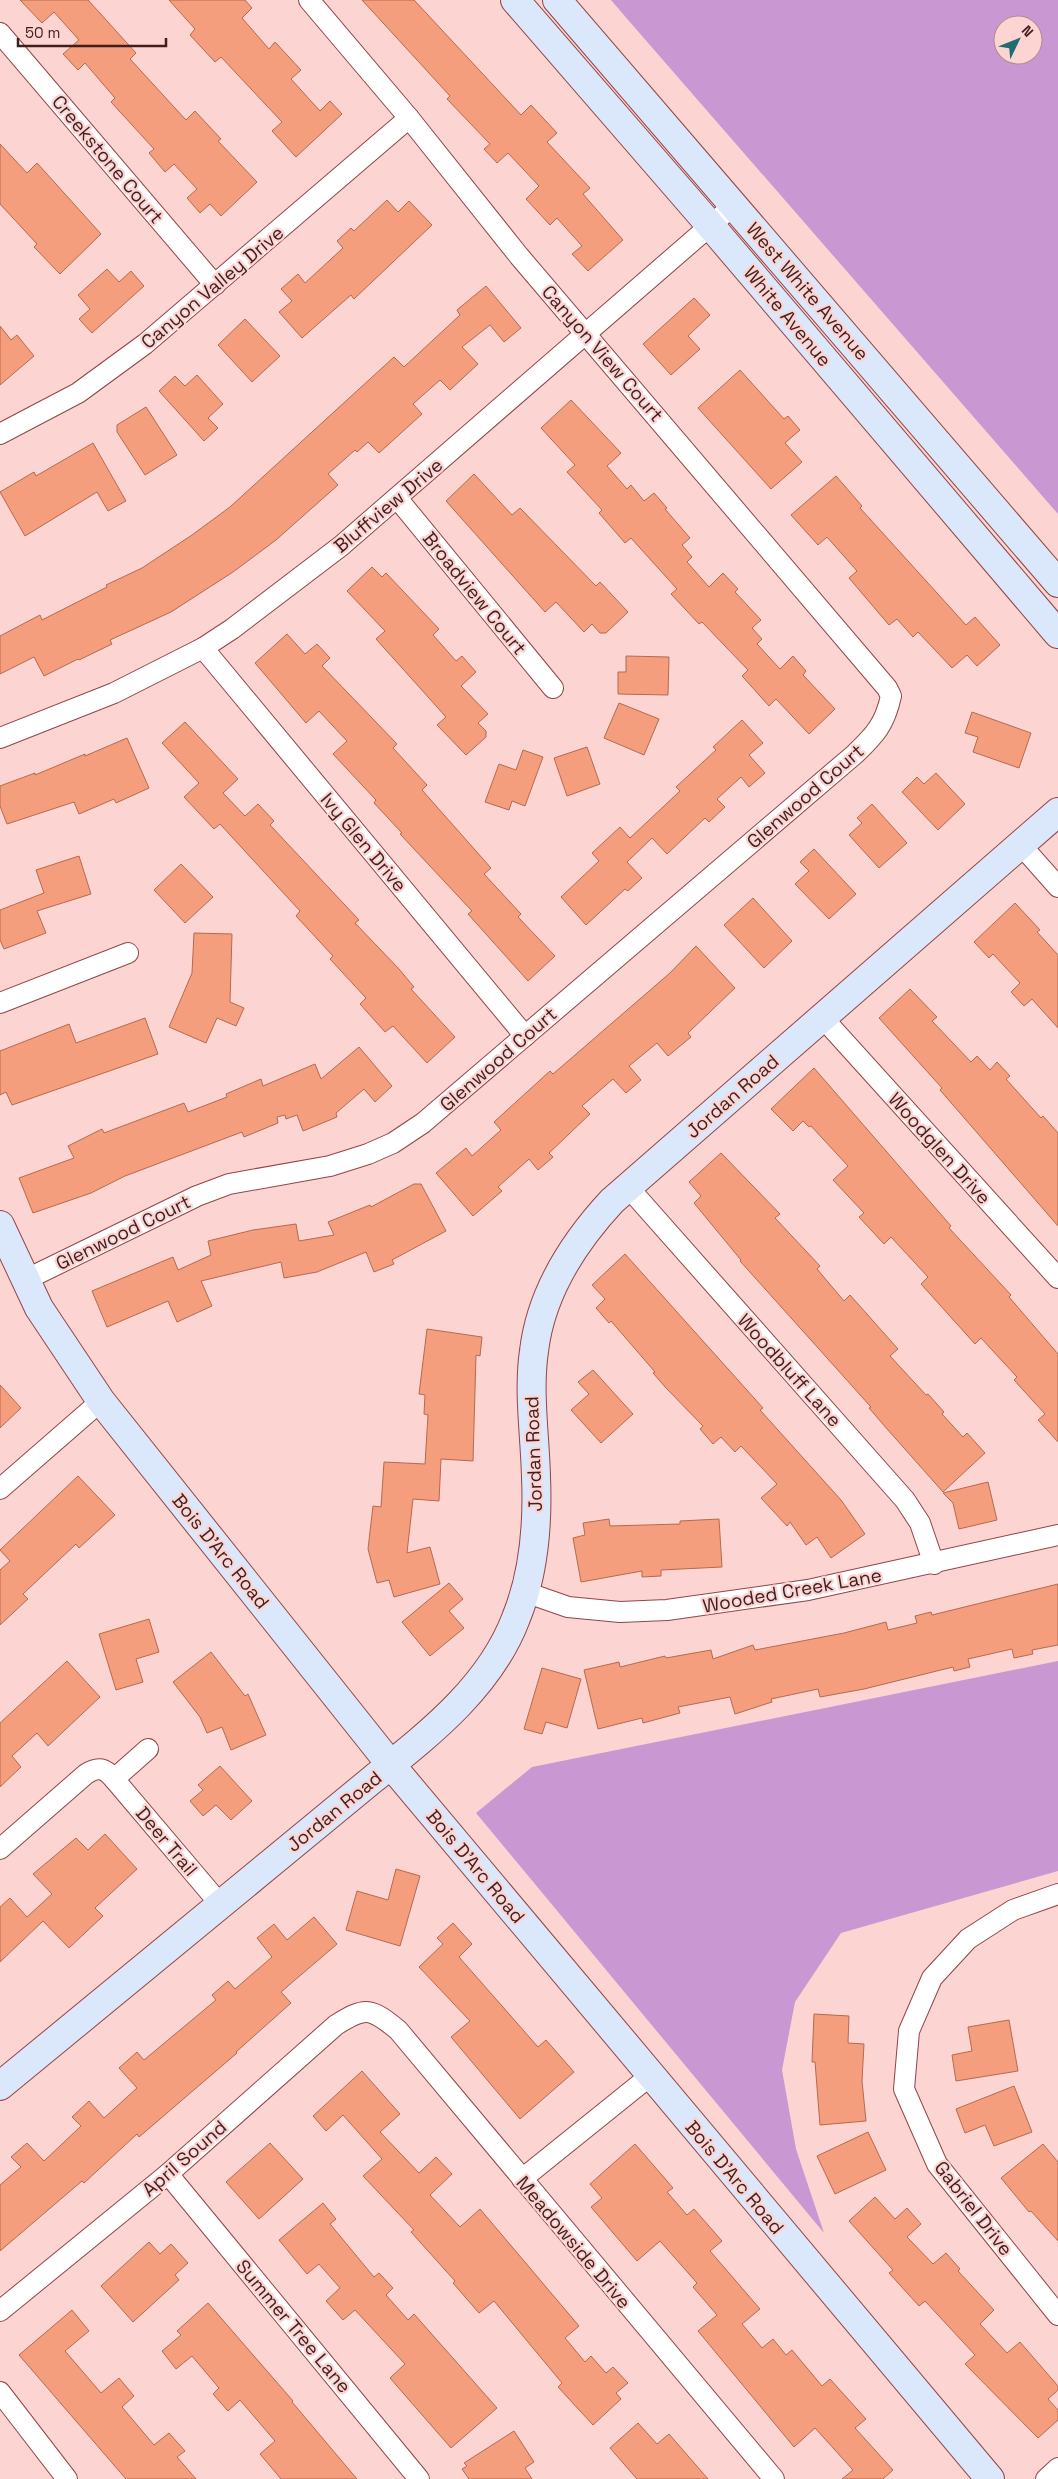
<svg xmlns="http://www.w3.org/2000/svg" width="1058" height="2479" font-family="'Space Grotesk',sans-serif">
  <rect width="100%" height="100%" fill="#fcd5d3"/>
  <g fill="#c998d3" fill-rule="evenodd">
    <path d="M611,0H1058V514L629,21ZM1003,25H1033V55H1003Z"/>
    <polygon points="1058,1661 1058,1871 841,1933 795,2002 782,2070 796,2149 824,2233 476,1813 532,1767"/>
  </g>
  <g fill="#f59e7e" stroke="#b8694d">
    <polygon points="20,0 88,0 136,53 130,59 186,120 195,111 221,139 218,141 257,182 221,216 210,204 200,213 187,198 197,189 174,164 165,172 149,153 154,149 111,102 115,98 85,63 78,70 63,54 79,40 54,12 42,23"/>
    <polygon points="169,0 245,0 252,8 242,18 269,49 275,42 301,70 291,79 320,111 330,101 342,114 296,157 272,131 282,122 221,57 215,62 190,35 195,29"/>
    <polygon points="362,0 414,0 521,115 531,105 557,133 547,142 590,188 583,194 623,240 588,271 572,254 582,246 557,218 550,225 526,199 539,186 508,153 497,163 484,149 490,144 447,99 450,96"/>
    <polygon points="0,144 27,173 37,163 101,234 60,274 34,247 37,244 0,204"/>
    <polygon points="387,200 398,212 409,201 432,225 354,299 351,295 302,338 279,312 292,301 281,289 298,274 305,283 343,248 337,241 351,228 354,231"/>
    <polygon points="107,269 119,282 131,271 144,286 92,333 79,319 90,309 78,295"/>
    <polygon points="486,286 521,328 504,342 490,325 462,347 478,364 450,390 440,380 413,404 422,414 379,453 368,442 357,452 355,450 328,474 338,485 276,540 233,572 171,612 110,640 112,644 79,660 78,659 44,676 34,657 0,674 0,636 40,615 42,620 107,587 106,585 142,568 192,535 230,507 394,357 404,367 460,315 457,310"/>
    <polygon points="694,298 710,315 688,336 700,349 671,375 643,344"/>
    <polygon points="245,319 280,356 252,382 218,345"/>
    <polygon points="0,326 11,340 17,335 34,356 0,385"/>
    <polygon points="740,370 784,419 788,416 800,430 785,443 802,462 771,489 698,408"/>
    <polygon points="197,375 223,404 208,418 218,428 204,441 159,391 175,376 185,386"/>
    <polygon points="571,400 621,453 607,466 627,489 631,485 644,501 654,493 667,508 665,509 690,538 682,545 692,557 687,562 709,587 723,573 738,589 735,592 761,620 752,628 762,639 757,644 780,669 793,656 806,671 803,675 835,709 809,734 776,699 769,706 742,676 748,670 702,622 699,624 671,594 677,589 631,538 625,543 599,513 602,510 567,472 575,465 541,428"/>
    <polygon points="146,407 177,455 145,475 117,432 117,425"/>
    <polygon points="93,443 126,501 108,511 97,492 25,536 0,492 34,472 36,476"/>
    <polygon points="474,474 512,515 520,508 596,586 600,582 628,612 606,633 600,633 592,624 584,632 556,602 545,612 446,501"/>
    <polygon points="836,476 862,506 860,508 966,625 975,617 1000,645 977,666 967,655 952,668 918,632 913,637 897,619 889,625 849,578 857,571 827,537 818,545 791,515"/>
    <polygon points="372,567 382,577 386,573 439,629 433,635 456,661 462,656 476,672 461,686 488,714 478,723 486,731 486,737 466,755 437,725 446,717 376,639 385,631 347,591"/>
    <polygon points="287,634 305,654 317,644 330,658 322,666 397,744 393,748 427,785 422,790 491,868 484,874 521,914 518,917 555,956 528,981 468,914 472,911 400,834 402,833 374,803 376,800 333,754 347,741 319,711 306,723 255,663"/>
    <polygon points="626,656 669,657 668,695 618,694 618,672 626,672"/>
    <polygon points="619,703 659,719 644,755 604,738"/>
    <polygon points="972,712 1031,733 1019,768 973,752 978,737 965,733"/>
    <polygon points="742,720 763,743 749,755 765,773 749,787 741,777 717,799 725,807 709,822 705,818 667,854 652,838 627,862 642,878 628,891 625,889 586,925 561,897 599,861 592,853 620,827 630,838 680,791 676,787 716,750 713,747"/>
    <polygon points="185,722 238,779 223,793 245,816 258,804 274,821 270,825 359,920 355,923 399,969 414,987 411,989 455,1037 427,1063 393,1026 385,1032 360,1004 366,998 330,959 333,956 296,916 300,911 220,824 214,829 184,797 199,783 162,743"/>
    <polygon points="127,738 149,788 116,803 114,799 79,814 74,802 7,824 0,806 0,786 35,773 35,775 85,754 85,756"/>
    <polygon points="587,747 600,784 567,796 554,758"/>
    <polygon points="523,750 543,757 525,806 512,801 509,810 485,802 499,764 516,770"/>
    <polygon points="936,773 965,804 938,830 902,792 917,777 924,784"/>
    <polygon points="872,804 907,843 879,868 849,835 862,823 857,818"/>
    <polygon points="814,849 856,894 829,919 795,884 809,871 800,862"/>
    <polygon points="79,856 91,894 37,911 46,933 4,949 0,940 0,910 44,893 36,870"/>
    <polygon points="181,864 213,897 185,923 154,890"/>
    <polygon points="753,898 792,941 764,968 724,925"/>
    <polygon points="1015,903 1040,930 1037,932 1058,955 1058,1028 1032,999 1024,1006 1011,992 1020,983 993,954 989,958 974,942"/>
    <polygon points="194,933 232,934 230,1002 244,1008 236,1026 217,1018 206,1043 169,1027 192,973"/>
    <polygon points="696,946 735,988 688,1033 691,1037 668,1056 657,1043 629,1066 641,1080 626,1093 613,1079 582,1106 590,1114 549,1153 553,1157 538,1170 529,1159 498,1187 502,1191 473,1216 436,1173 466,1148 472,1156 501,1130 494,1122 550,1071 553,1074 670,973"/>
    <polygon points="910,989 937,1017 932,1021 971,1062 977,1056 990,1070 997,1062 1010,1076 1006,1079 1041,1118 1043,1116 1058,1133 1058,1226 940,1090 942,1088 879,1018"/>
    <polygon points="145,1018 158,1054 12,1105 6,1092 0,1095 0,1051 69,1024 76,1043"/>
    <polygon points="359,1047 392,1086 375,1102 364,1089 336,1113 337,1117 303,1131 297,1115 286,1119 285,1115 277,1117 278,1123 244,1137 242,1132 125,1176 91,1193 33,1213 19,1178 74,1158 68,1146 102,1129 104,1133 184,1103 188,1112 227,1097 226,1094 261,1079 263,1086 315,1064 321,1079"/>
    <polygon points="814,1068 951,1226 949,1228 1011,1295 1009,1297 1058,1354 1058,1442 1038,1420 1045,1414 1014,1380 1017,1377 981,1338 975,1344 921,1284 928,1277 891,1237 884,1244 859,1217 864,1213 833,1180 848,1166 811,1126 809,1127 803,1121 793,1131 771,1109"/>
    <polygon points="721,1153 780,1214 775,1218 820,1266 817,1269 844,1301 850,1295 898,1349 890,1356 926,1395 928,1394 944,1412 942,1414 963,1437 967,1433 985,1453 943,1492 888,1430 869,1408 871,1407 740,1261 741,1260 694,1203 701,1196 689,1182"/>
    <polygon points="414,1184 421,1184 446,1231 392,1260 394,1264 374,1272 366,1252 317,1272 284,1278 281,1262 201,1281 212,1306 177,1322 168,1301 107,1327 92,1291 173,1257 178,1270 211,1255 208,1241 253,1230 296,1224 299,1241 334,1235 328,1222 370,1205 371,1207"/>
    <polygon points="625,1254 763,1408 760,1410 841,1500 865,1534 831,1558 817,1537 806,1545 790,1522 787,1526 761,1498 777,1484 741,1446 735,1452 721,1437 713,1444 700,1429 703,1426 666,1388 653,1373 655,1372 611,1321 609,1323 596,1308 605,1299 592,1285"/>
    <polygon points="427,1329 482,1337 480,1356 476,1355 473,1461 441,1459 439,1501 413,1499 407,1553 430,1547 440,1584 394,1597 389,1580 377,1583 368,1549 373,1506 381,1507 384,1462 425,1464 428,1415 424,1414 425,1395 419,1394"/>
    <polygon points="593,1370 633,1414 601,1443 571,1410 589,1394 578,1382"/>
    <polygon points="0,1385 21,1408 0,1428"/>
    <polygon points="78,1476 115,1515 79,1548 76,1544 23,1594 28,1599 0,1625 0,1570 10,1561 0,1550"/>
    <polygon points="988,1482 997,1520 959,1529 953,1503 943,1493"/>
    <polygon points="609,1519 610,1526 680,1524 680,1521 719,1519 722,1567 661,1570 661,1576 642,1577 642,1571 581,1582 573,1538 585,1535 583,1523"/>
    <polygon points="449,1583 463,1599 449,1611 464,1628 430,1656 402,1622"/>
    <polygon points="1058,1584 1058,1645 1032,1650 1033,1654 1014,1658 1012,1649 968,1659 970,1667 954,1671 953,1667 864,1689 820,1697 818,1689 771,1699 772,1702 735,1714 730,1697 678,1707 680,1713 643,1723 642,1718 598,1729 584,1670 619,1662 620,1667 665,1656 666,1658 711,1650 713,1659 753,1645 755,1650 844,1633 886,1622 888,1630 917,1623 915,1616 931,1612 932,1615"/>
    <polygon points="149,1619 159,1652 136,1659 143,1682 116,1690 99,1634"/>
    <polygon points="211,1652 245,1696 248,1694 266,1735 231,1750 222,1727 207,1733 200,1717 173,1682"/>
    <polygon points="67,1661 100,1697 48,1746 37,1733 12,1756 21,1767 0,1787 0,1723"/>
    <polygon points="542,1668 581,1679 567,1728 546,1722 542,1734 524,1729"/>
    <polygon points="220,1766 252,1801 231,1820 216,1805 203,1816 190,1801 203,1790 198,1785"/>
    <polygon points="105,1834 137,1869 95,1908 103,1916 69,1948 43,1921 0,1962 0,1907 10,1898 27,1917 52,1894 33,1874 76,1838 88,1850"/>
    <polygon points="396,1869 420,1876 400,1946 346,1930 357,1891 388,1900"/>
    <polygon points="314,1917 337,1944 281,1992 291,2003 236,2052 237,2053 139,2137 137,2134 84,2183 82,2181 0,2251 0,2185 21,2167 11,2157 27,2143 44,2161 81,2126 72,2117 89,2101 104,2118 137,2088 119,2068 137,2052 144,2060 216,2000 212,1995 228,1981 235,1989 272,1957 257,1938 274,1924 287,1940"/>
    <polygon points="453,1923 472,1944 459,1957 538,2047 546,2040 574,2072 520,2119 451,2037 470,2021 419,1967 443,1944 437,1938"/>
    <polygon points="814,2014 849,2016 848,2043 864,2044 862,2081 866,2121 820,2125 815,2062 812,2062"/>
    <polygon points="1009,2020 1018,2071 956,2081 952,2055 972,2051 968,2027"/>
    <polygon points="362,2071 400,2114 380,2132 419,2173 436,2157 452,2174 430,2195 460,2227 480,2209 579,2326 565,2338 585,2362 591,2356 606,2373 613,2367 628,2383 616,2393 621,2399 593,2425 558,2387 562,2383 494,2301 479,2313 453,2283 455,2281 411,2232 414,2230 363,2176 382,2159 343,2115 326,2131 313,2116"/>
    <polygon points="1014,2086 1032,2132 994,2146 985,2125 965,2133 956,2109"/>
    <polygon points="868,2132 886,2170 835,2194 817,2156"/>
    <polygon points="270,2143 303,2179 259,2219 226,2182"/>
    <polygon points="635,2144 673,2188 667,2192 687,2215 694,2209 722,2241 710,2251 760,2309 742,2324 762,2348 773,2339 786,2355 792,2350 822,2386 830,2379 866,2419 855,2428 893,2470 883,2479 842,2479 853,2470 815,2428 794,2447 698,2331 717,2315 693,2287 697,2283 660,2241 637,2261 591,2207 602,2198 590,2184"/>
    <polygon points="1043,2144 1058,2162 1058,2241 1031,2211 1029,2212 1001,2178"/>
    <polygon points="875,2197 895,2219 907,2208 921,2224 907,2237 933,2264 946,2253 960,2269 958,2271 994,2310 980,2324 1007,2353 1020,2342 1058,2386 1058,2390 1048,2399 1058,2410 1058,2420 1038,2438 965,2364 975,2355 925,2301 919,2306 889,2273 893,2270 849,2221"/>
    <polygon points="323,2203 336,2219 330,2224 374,2277 379,2273 393,2288 386,2295 408,2320 414,2314 497,2408 451,2448 390,2378 405,2364 355,2310 343,2320 326,2301 340,2288 319,2264 307,2274 279,2240"/>
    <polygon points="149,2242 160,2254 171,2244 188,2263 175,2275 179,2280 133,2322 101,2286"/>
    <polygon points="208,2303 293,2401 292,2402 357,2479 281,2479 260,2454 275,2441 240,2400 228,2411 213,2394 219,2388 192,2356 176,2369 162,2351 181,2335 177,2331"/>
    <polygon points="72,2310 89,2331 65,2351 101,2393 119,2378 134,2396 122,2407 154,2445 169,2433 185,2451 177,2457 196,2479 126,2479 19,2355"/>
    <polygon points="638,2423 657,2444 669,2434 708,2479 637,2479 610,2448"/>
    <polygon points="514,2431 534,2462 525,2468 532,2479 469,2479 462,2469 467,2466 464,2463"/>
  </g>
  <g fill="none" stroke-linecap="round" stroke-linejoin="round">
    <g stroke="#944345" stroke-width="22">
      <g id="street">
        <polyline points="0,33 215,285"/>
        <polyline points="0,434 78,393 145,344 409,118"/>
        <polyline points="397,498 553,688"/>
        <polyline points="203,648 525,1036"/>
        <polyline points="0,738 114,693 203,648 232,629 341,546 734,205"/>
        <polyline points="1021,845 1058,887"/>
        <polyline points="0,1003 128,953"/>
        <polyline points="822,1017 1058,1278"/>
        <polyline points="628,1187 905,1500 920,1523 934,1564"/>
        <path d="M25,1280L197,1196L229,1184L330,1166L368,1154L393,1143L423,1123L855,754C875,735 885,724 891,696L887,688L519,256L409,118L309,0"/>
        <polyline points="0,1489 101,1401"/>
        <polyline points="525,1592 568,1607 620,1612 667,1610 808,1590 1058,1535"/>
        <polyline points="114,1779 148,1749"/>
        <path d="M0,1849L86,1774C98,1766 105,1768 114,1779L220,1904"/>
        <polyline points="1058,1894 1013,1910 968,1939 932,1978 909,2031 904,2089 937,2164 1058,2315"/>
        <polyline points="168,2174 419,2479"/>
        <polyline points="522,2179 650,2076"/>
        <path d="M0,2311L168,2174L336,2025C366,2006 371,2008 398,2030L774,2479"/>
        <polyline points="0,2392 67,2479"/>
        <polyline points="1046,2479 1058,2468"/>
      </g>
    </g>
    <g stroke="#944345" stroke-width="30">
      <g id="secondary">
        <polyline points="515,0 710,225 1058,634"/>
        <polyline points="557,0 1058,583"/>
        <polyline points="0,1225 39,1308 101,1401 391,1765 990,2479"/>
        <path d="M0,2086C90,2012 180,1937 271,1863C305,1835 339,1807 373,1779C429,1734 490,1687 516,1618C534,1574 538,1524 536,1477C535,1435 528,1392 534,1351C541,1292 573,1243 612,1201L1058,812"/>
      </g>
    </g>
    <use href="#street" stroke="#fff" stroke-width="20"/>
    <use href="#secondary" stroke="#dbe7fa" stroke-width="28"/>
  </g>
  <g text-anchor="middle" stroke-width="4.5" stroke-linejoin="round" paint-order="stroke">
    <g font-size="19" fill="#411e1e" stroke="#fcd5d3">
      <text transform="translate(108 159) rotate(50)" y="7">Creekstone Court</text>
      <text transform="translate(212 287) rotate(-40)" y="7">Canyon Valley Drive</text>
      <text transform="translate(808 291) rotate(49)" y="7">West White Avenue</text>
      <text transform="translate(788 316) rotate(50)" y="7">White Avenue</text>
      <text transform="translate(603 353) rotate(49)" y="7">Canyon View Court</text>
      <text transform="translate(388 505) rotate(-40)" y="7">Bluffview Drive</text>
      <text transform="translate(475 593) rotate(51)" y="7">Broadview Court</text>
      <text transform="translate(805 796) rotate(-41)" y="7">Glenwood Court</text>
      <text transform="translate(364 842) rotate(50)" y="7">Ivy Glen Drive</text>
      <text transform="translate(498 1059) rotate(-41)" y="7">Glenwood Court</text>
      <text transform="translate(732 1096) rotate(-41)" y="7">Jordan Road</text>
      <text transform="translate(940 1148) rotate(48)" y="7">Woodglen Drive</text>
      <text transform="translate(123 1232) rotate(-26)" y="7">Glenwood Court</text>
      <text transform="translate(790 1370) rotate(48)" y="7">Woodbluff Lane</text>
      <text transform="translate(533 1454) rotate(-92)" y="7">Jordan Road</text>
      <text transform="translate(221 1551) rotate(51)" y="7">Bois D'Arc Road</text>
      <text transform="translate(792 1590) rotate(-10)" y="7">Wooded Creek Lane</text>
      <text transform="translate(334 1811) rotate(-39)" y="7">Jordan Road</text>
      <text transform="translate(167 1841) rotate(50)" y="7">Deer Trail</text>
      <text transform="translate(476 1866) rotate(50)" y="7">Bois D'Arc Road</text>
      <text transform="translate(184 2158) rotate(-41)" y="7">April Sound</text>
      <text transform="translate(735 2177) rotate(50)" y="7">Bois D'Arc Road</text>
      <text transform="translate(974 2208) rotate(52)" y="7">Gabriel Drive</text>
      <text transform="translate(574 2242) rotate(50)" y="7">Meadowside Drive</text>
      <text transform="translate(294 2326) rotate(50)" y="7">Summer Tree Lane</text>
    </g>
  </g>
  <g transform="translate(1018 40) rotate(47)"><circle r="24" fill="#fcd5d3" stroke="#b18c8b"/>
  <path d="M0-4L9 19L0 12L-9 19Z" fill="#206c71"/>
  <text y="-8" font-size="14" font-weight="bold" text-anchor="middle" fill="#411e1e">N</text>
  </g>
  <path d="M18 38v8h148v-8" fill="none" stroke="#411e1e" stroke-width="2.5"/>
  <text x="25" y="38" font-size="15" fill="#411e1e" stroke="#fcd5d3" stroke-width="4" paint-order="stroke">50 m</text>
</svg>
